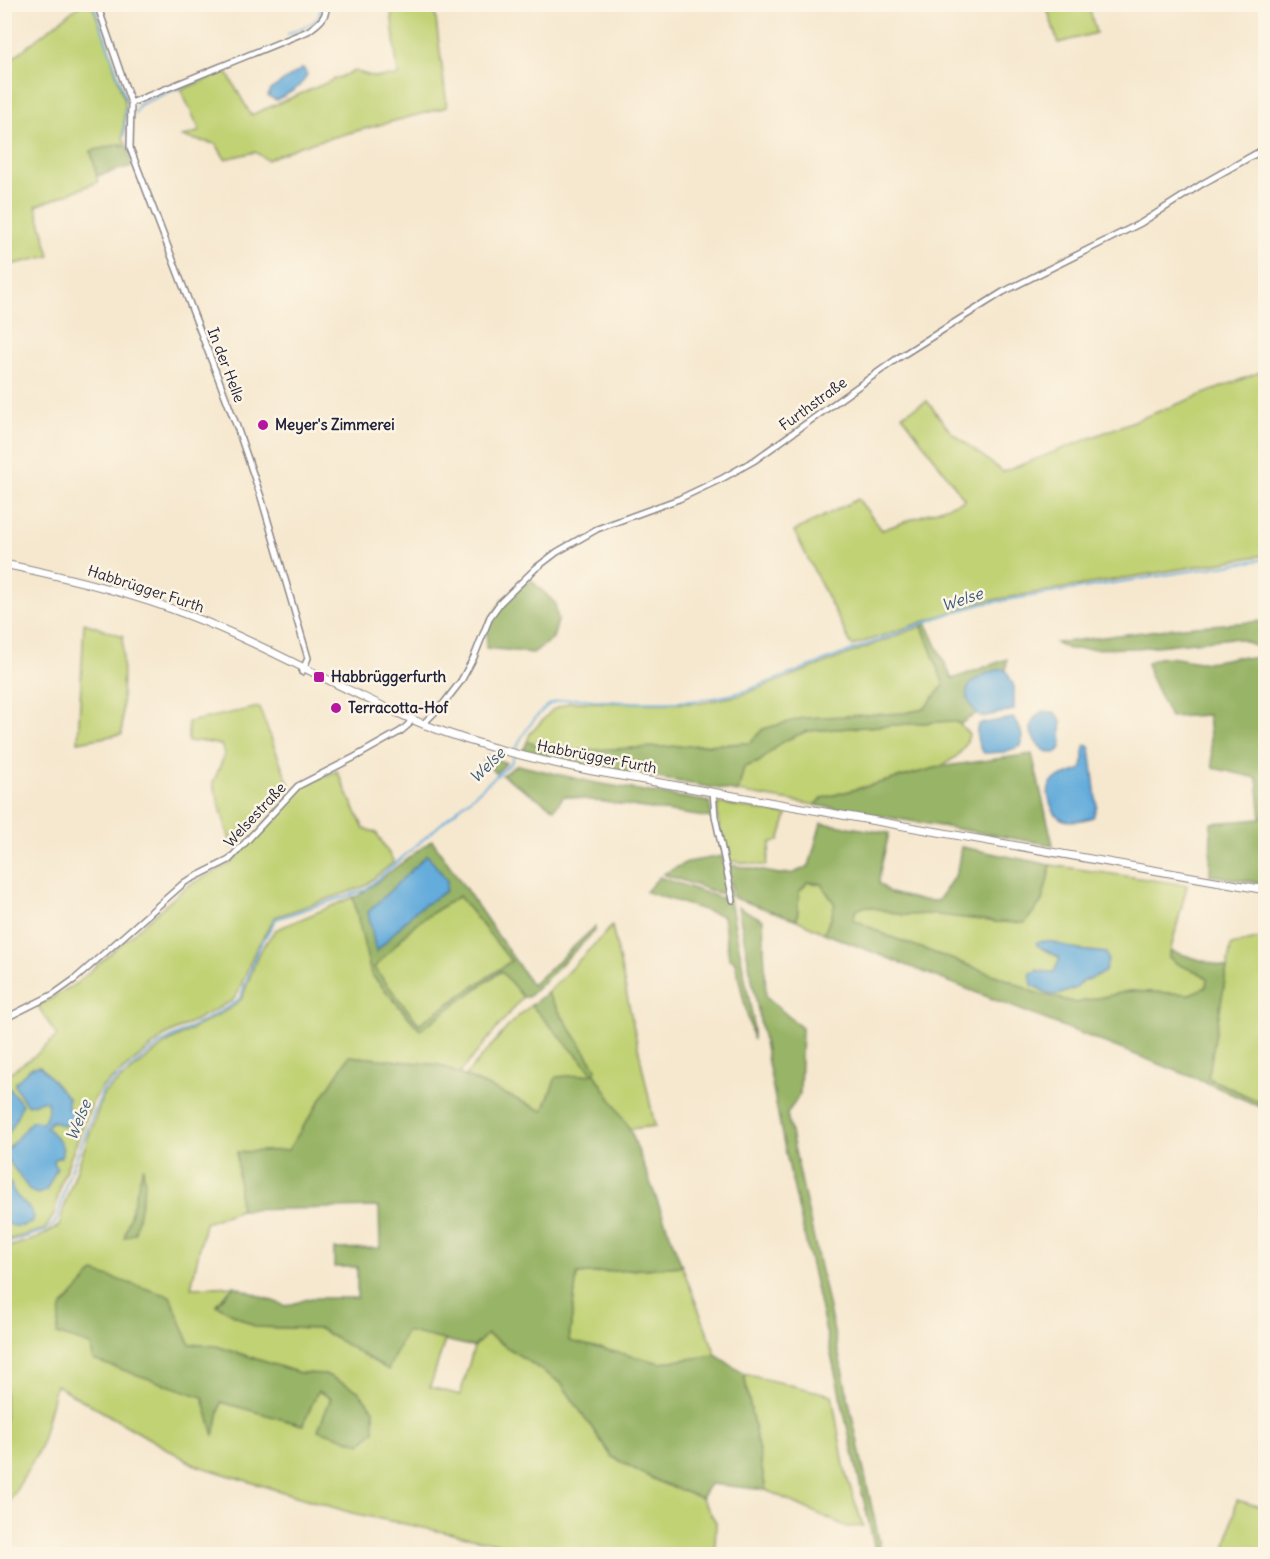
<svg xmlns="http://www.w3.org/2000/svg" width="1270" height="1559" font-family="Delius,sans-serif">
  <rect width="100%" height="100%" fill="#fcf5e5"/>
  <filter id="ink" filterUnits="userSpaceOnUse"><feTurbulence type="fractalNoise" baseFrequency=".0167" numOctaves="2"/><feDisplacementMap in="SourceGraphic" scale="12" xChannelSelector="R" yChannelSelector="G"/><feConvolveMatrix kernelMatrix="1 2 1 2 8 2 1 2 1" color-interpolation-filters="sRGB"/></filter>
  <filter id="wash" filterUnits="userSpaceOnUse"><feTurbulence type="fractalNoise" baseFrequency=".008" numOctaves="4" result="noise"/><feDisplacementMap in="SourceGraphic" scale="24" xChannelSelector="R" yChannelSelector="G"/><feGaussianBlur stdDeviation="1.35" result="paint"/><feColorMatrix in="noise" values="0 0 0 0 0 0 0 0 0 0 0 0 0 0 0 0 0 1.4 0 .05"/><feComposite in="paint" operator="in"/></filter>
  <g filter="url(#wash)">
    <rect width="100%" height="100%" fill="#f6e8cf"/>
    <g fill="#c1d274" stroke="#727a58" stroke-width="1.5" fill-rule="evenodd">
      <polygon points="80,5 92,5 108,45 125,103 123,138 126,143 91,151 98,182 36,206 50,256 5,266 5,64"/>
      <polygon points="414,5 442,5 435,12 447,107 300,146 267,160 255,152 225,159 216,144 182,137 200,131 181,90 226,71 251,115 354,71 375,77 398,76 391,10"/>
      <polygon points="1046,5 1086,5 1090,10 1096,33 1058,43"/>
      <polygon points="1265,370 1265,555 981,602 852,646 794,531 858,499 882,530 965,500 902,415 927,401 950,431 1003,472"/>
      <polygon points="84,623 123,636 122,734 78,742"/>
      <polygon points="922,626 944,685 924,709 904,713 763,729 750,743 568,751 527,742 530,734 552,710 570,702 701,703 741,695"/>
      <polygon points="259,707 290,787 232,847 213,783 225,754 221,745 201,741 188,742 188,722"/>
      <path d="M952,721L960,724L969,735C964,753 955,759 939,767L823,798L815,805L738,792L744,767L759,762L782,742L807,731Z"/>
      <polygon points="337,771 364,829 376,832 394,862 363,887 275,917 255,951 238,993 232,1001 165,1036 101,1088 93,1101 61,1182 54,1215 45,1229 5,1241 5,1076 37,1054 57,1036 38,1006 77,983 187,886 230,864 300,786"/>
      <polygon points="718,803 787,815 779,841 771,842 766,866 726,860 717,815"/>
      <path d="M1051,865L1187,885L1169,957C1181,970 1199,968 1207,979L1206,987L1190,994L1129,991L1076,1003L1033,992L1011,981L888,936L853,919L856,910L866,906L903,915L931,914L997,922L1025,923L1042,901ZM1037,945L1106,953L1099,975L1082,982L1076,988L1058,995L1037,970L1046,972H1054L1060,958Z"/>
      <polygon points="808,882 821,884 835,904 831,918 824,933 797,920 799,892"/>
      <polygon points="459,896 511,961 419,1024 373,968 415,924"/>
      <path d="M353,897L371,974L419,1029L502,971L523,997L459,1074L439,1065L349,1056L288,1151L237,1153L240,1210L205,1223L191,1288L234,1286L216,1304L256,1327L320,1329L388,1369L406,1331L445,1340L430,1387L460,1395L474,1347L487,1334L561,1383L612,1457L659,1482L701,1498L716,1522L715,1548L708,1554H549L352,1513L195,1465L56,1385L40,1449L5,1509V1248L38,1238L59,1226L66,1200L104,1093L165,1044L231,1008L242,998L258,954L275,930ZM57,1334L216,1346L300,1373L325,1374L357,1390L374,1410L319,1430L331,1398L318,1391L302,1425L221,1402L214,1434L203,1397L94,1360L91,1345Z"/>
      <polygon points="612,926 655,1126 630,1129 595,1074 543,1111 465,1076 512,1022 531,1005 595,1073 595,1068 547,993"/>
      <polygon points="1265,937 1265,1104 1208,1078 1231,945"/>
      <polygon points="682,1266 716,1355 661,1363 569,1341 577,1274"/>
      <polygon points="744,1374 832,1395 845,1471 863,1526 847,1527 766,1490"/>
      <polygon points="1237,1500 1265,1508 1265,1554 1224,1554"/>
    </g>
    <g fill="#98b466" stroke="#5d6b50" stroke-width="1.5" fill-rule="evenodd">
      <polygon points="121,144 122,147 127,145 132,166 97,176 91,151"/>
      <polygon points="531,580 555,603 558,621 553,638 533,653 486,648 488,622 503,599"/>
      <path d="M1265,621H1266L1265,884L1210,875L1211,823L1261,819L1257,778L1213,768L1208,715L1170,717L1149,673L1147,663C1165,651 1182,661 1202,662C1214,662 1224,659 1235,657C1241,656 1248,659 1254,658L1261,653C1253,643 1244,640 1232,638L1137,648L1081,649H1069L1056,643L1183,627Z"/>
      <polygon points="927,624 952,679 1007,659 1006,670 993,671 973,681 967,698 976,714 960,724 952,721 807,731 782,742 759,762 744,767 738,792 564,762 523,751 527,742 568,751 750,743 763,729 803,718 904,713 924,709 944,685 922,626"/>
      <polygon points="1032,754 1053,845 815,805 823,798 939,767"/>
      <polygon points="486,755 506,763 496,773 483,761"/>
      <polygon points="517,765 596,783 709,802 712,818 564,796 554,809 502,775"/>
      <path d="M821,823L889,833L880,871L879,883L890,893L919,900L938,901L957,872L961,847L1051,865L1042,901L1025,923L997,922L931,914L903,915L866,906L856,910L853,919L888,936L1011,981L1033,992L1076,1003L1129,991L1190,994L1206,987L1207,979C1199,968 1180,970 1169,957L1171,951L1227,968L1208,1078L1265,1104V1109L1205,1082L824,933L831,918L835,904L821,884L808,882L799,892L797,920L734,898L727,864L779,874L794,873L809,866Z"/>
      <path d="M432,840L532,985L595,927V931L528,997H523L501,971L420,1030L371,974L353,897L358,896ZM427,855L446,890L415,911L376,951ZM459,896L511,961L419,1024L374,968L415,924Z"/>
      <polygon points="722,856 731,897 663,874 687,862"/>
      <polygon points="659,877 730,901 753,1019 753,1040 735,962 729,958 723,916 646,892"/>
      <polygon points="738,907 763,920 766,997 802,1028 800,1094 787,1114 881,1550 884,1554 876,1554 863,1497 783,1140"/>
      <polygon points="547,993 596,1068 595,1074 630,1129 682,1266 577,1274 569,1341 661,1363 716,1355 744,1374 766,1490 710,1484 701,1498 659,1482 612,1457 561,1383 487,1334 474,1347 406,1331 388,1370 320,1329 256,1327 216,1305 234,1286 286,1306 311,1298 357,1298 357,1267 334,1267 334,1249 380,1248 379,1207 240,1210 237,1152 288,1150 349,1056 439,1065 543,1111 556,1077 594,1074 531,1005"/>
      <polygon points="143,1167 145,1183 135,1233 124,1238"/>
      <polygon points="94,1272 170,1296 190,1344 216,1346 300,1373 325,1374 357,1390 374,1410 374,1431 361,1444 318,1430 331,1398 318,1391 303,1425 221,1402 214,1436 203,1397 93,1360 91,1345 57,1334 61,1308"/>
    </g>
    <g fill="#63acdb" stroke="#42678b" stroke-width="1.5">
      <path d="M303,68L307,74C303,87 288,94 276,100L268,96L270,90Z"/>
      <path d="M1001,669L1006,670L1014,687V710L982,717C975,713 973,709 969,702C959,682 986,673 1001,669Z"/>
      <path d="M1043,711L1054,712C1063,719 1061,724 1061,734C1061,737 1062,740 1062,743C1058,772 1009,730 1043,711Z"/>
      <path d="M1013,718C1020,725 1024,737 1021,746L1004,752L984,753C978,746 974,732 979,724Z"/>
      <path d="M1087,745L1090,748L1097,806L1093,817C1084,820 1073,822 1064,820C1053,817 1044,793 1051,783C1056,776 1073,774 1081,769L1084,758V746Z"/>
      <polygon points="427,855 447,880 446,891 415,911 376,952 368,912"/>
      <path d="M1039,941H1049L1078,950L1106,953L1108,961L1105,972L1082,982L1076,988L1058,995L1049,994L1032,985L1030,973C1038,969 1045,973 1054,972L1060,958L1037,945L1036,943Z"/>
      <path d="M40,1066L68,1098V1109L77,1114L73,1121L63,1126L52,1121L46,1127C55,1137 67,1143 61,1157L55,1159L54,1162L57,1168L46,1191L37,1194L30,1191L6,1157V1151L31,1122L36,1121L42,1123C47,1118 49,1109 47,1102L42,1101L28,1105L26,1104L15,1086V1083L32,1067Z"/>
      <polygon points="9,1088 22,1104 14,1124 5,1139 5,1089"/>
      <path d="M5,1180L10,1182C15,1202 31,1204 34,1217L31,1223C21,1227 13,1229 5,1221Z"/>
    </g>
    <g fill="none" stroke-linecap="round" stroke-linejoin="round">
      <g stroke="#63acdb" stroke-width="2">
        <polyline points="94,4 126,100"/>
        <polyline points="288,34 312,23 319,17 321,4"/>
        <polyline points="237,63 268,50"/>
        <polyline points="135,114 139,105 224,68"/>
        <polyline points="124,136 126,107"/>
        <path d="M515,751C520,737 541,706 555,702C573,696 588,700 606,701C652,704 700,704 745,691L942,616L982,604L1266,559"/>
        <polyline points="4,1244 45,1231 54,1224 58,1217 66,1183 103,1090 160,1044 230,1006 240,998 257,951 276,919 365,890 511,763 513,757"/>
      </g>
    </g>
  </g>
  <g filter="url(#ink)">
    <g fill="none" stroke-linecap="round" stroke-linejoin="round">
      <g stroke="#8c8585" stroke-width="8">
        <g id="minor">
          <polyline points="97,4 131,103 130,148 237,427 261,497 308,658 302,672"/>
          <path d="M131,103L308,31C318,24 328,17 326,4"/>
          <polyline points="423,724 444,703 461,681 474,657 490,617 500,603 536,568 557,552 597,529 679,499 723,478 755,460 898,358 1003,292 1141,223 1202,184 1266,148"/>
          <polyline points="713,792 715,816 733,900"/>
          <polyline points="4,1019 54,994 75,979 185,882 229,860 298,786 355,757 401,731 408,725 412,719"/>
        </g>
      </g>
      <g stroke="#8c8585" stroke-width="9">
        <path id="tertiary" d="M4,564C67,577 129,592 188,615C269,646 343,691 423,724C478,746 535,760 593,771L1266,890"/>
      </g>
      <use href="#minor" stroke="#fff" stroke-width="5"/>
      <use href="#tertiary" stroke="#fff" stroke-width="7"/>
    </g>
  </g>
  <g fill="#b5179e" stroke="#fcf5e5" stroke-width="2">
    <circle cx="263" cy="425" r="6"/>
    <rect x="313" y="671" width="12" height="12" rx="3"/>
    <circle cx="336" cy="708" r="6"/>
  </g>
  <g text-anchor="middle" stroke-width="5" stroke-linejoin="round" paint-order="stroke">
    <g font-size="15" fill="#22223b" stroke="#fcf5e5">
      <text transform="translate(226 365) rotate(69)" y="5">In der Helle</text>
      <text transform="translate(813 404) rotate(-36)" y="5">Furthstraße</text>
      <text transform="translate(146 589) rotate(18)" y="5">Habbrügger Furth</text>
      <text transform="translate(597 757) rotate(11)" y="5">Habbrügger Furth</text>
      <text transform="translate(255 815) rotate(-47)" y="5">Welsestraße</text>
    </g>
    <g font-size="15" font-weight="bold" fill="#22223b" stroke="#fcf5e5" text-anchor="start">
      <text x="275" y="430">Meyer's Zimmerei</text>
      <text x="331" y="682">Habbrüggerfurth</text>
      <text x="348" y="713">Terracotta-Hof</text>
    </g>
    <g font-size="16" font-style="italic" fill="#3c597b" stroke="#fcf5e5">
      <text transform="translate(962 599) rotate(-18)" y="6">Welse</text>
      <text transform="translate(487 765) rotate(-45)" y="6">Welse</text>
      <text transform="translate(78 1120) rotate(-68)" y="6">Welse</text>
    </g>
  </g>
  <rect width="1270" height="1559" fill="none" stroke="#fcf5e5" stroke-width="24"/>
</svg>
